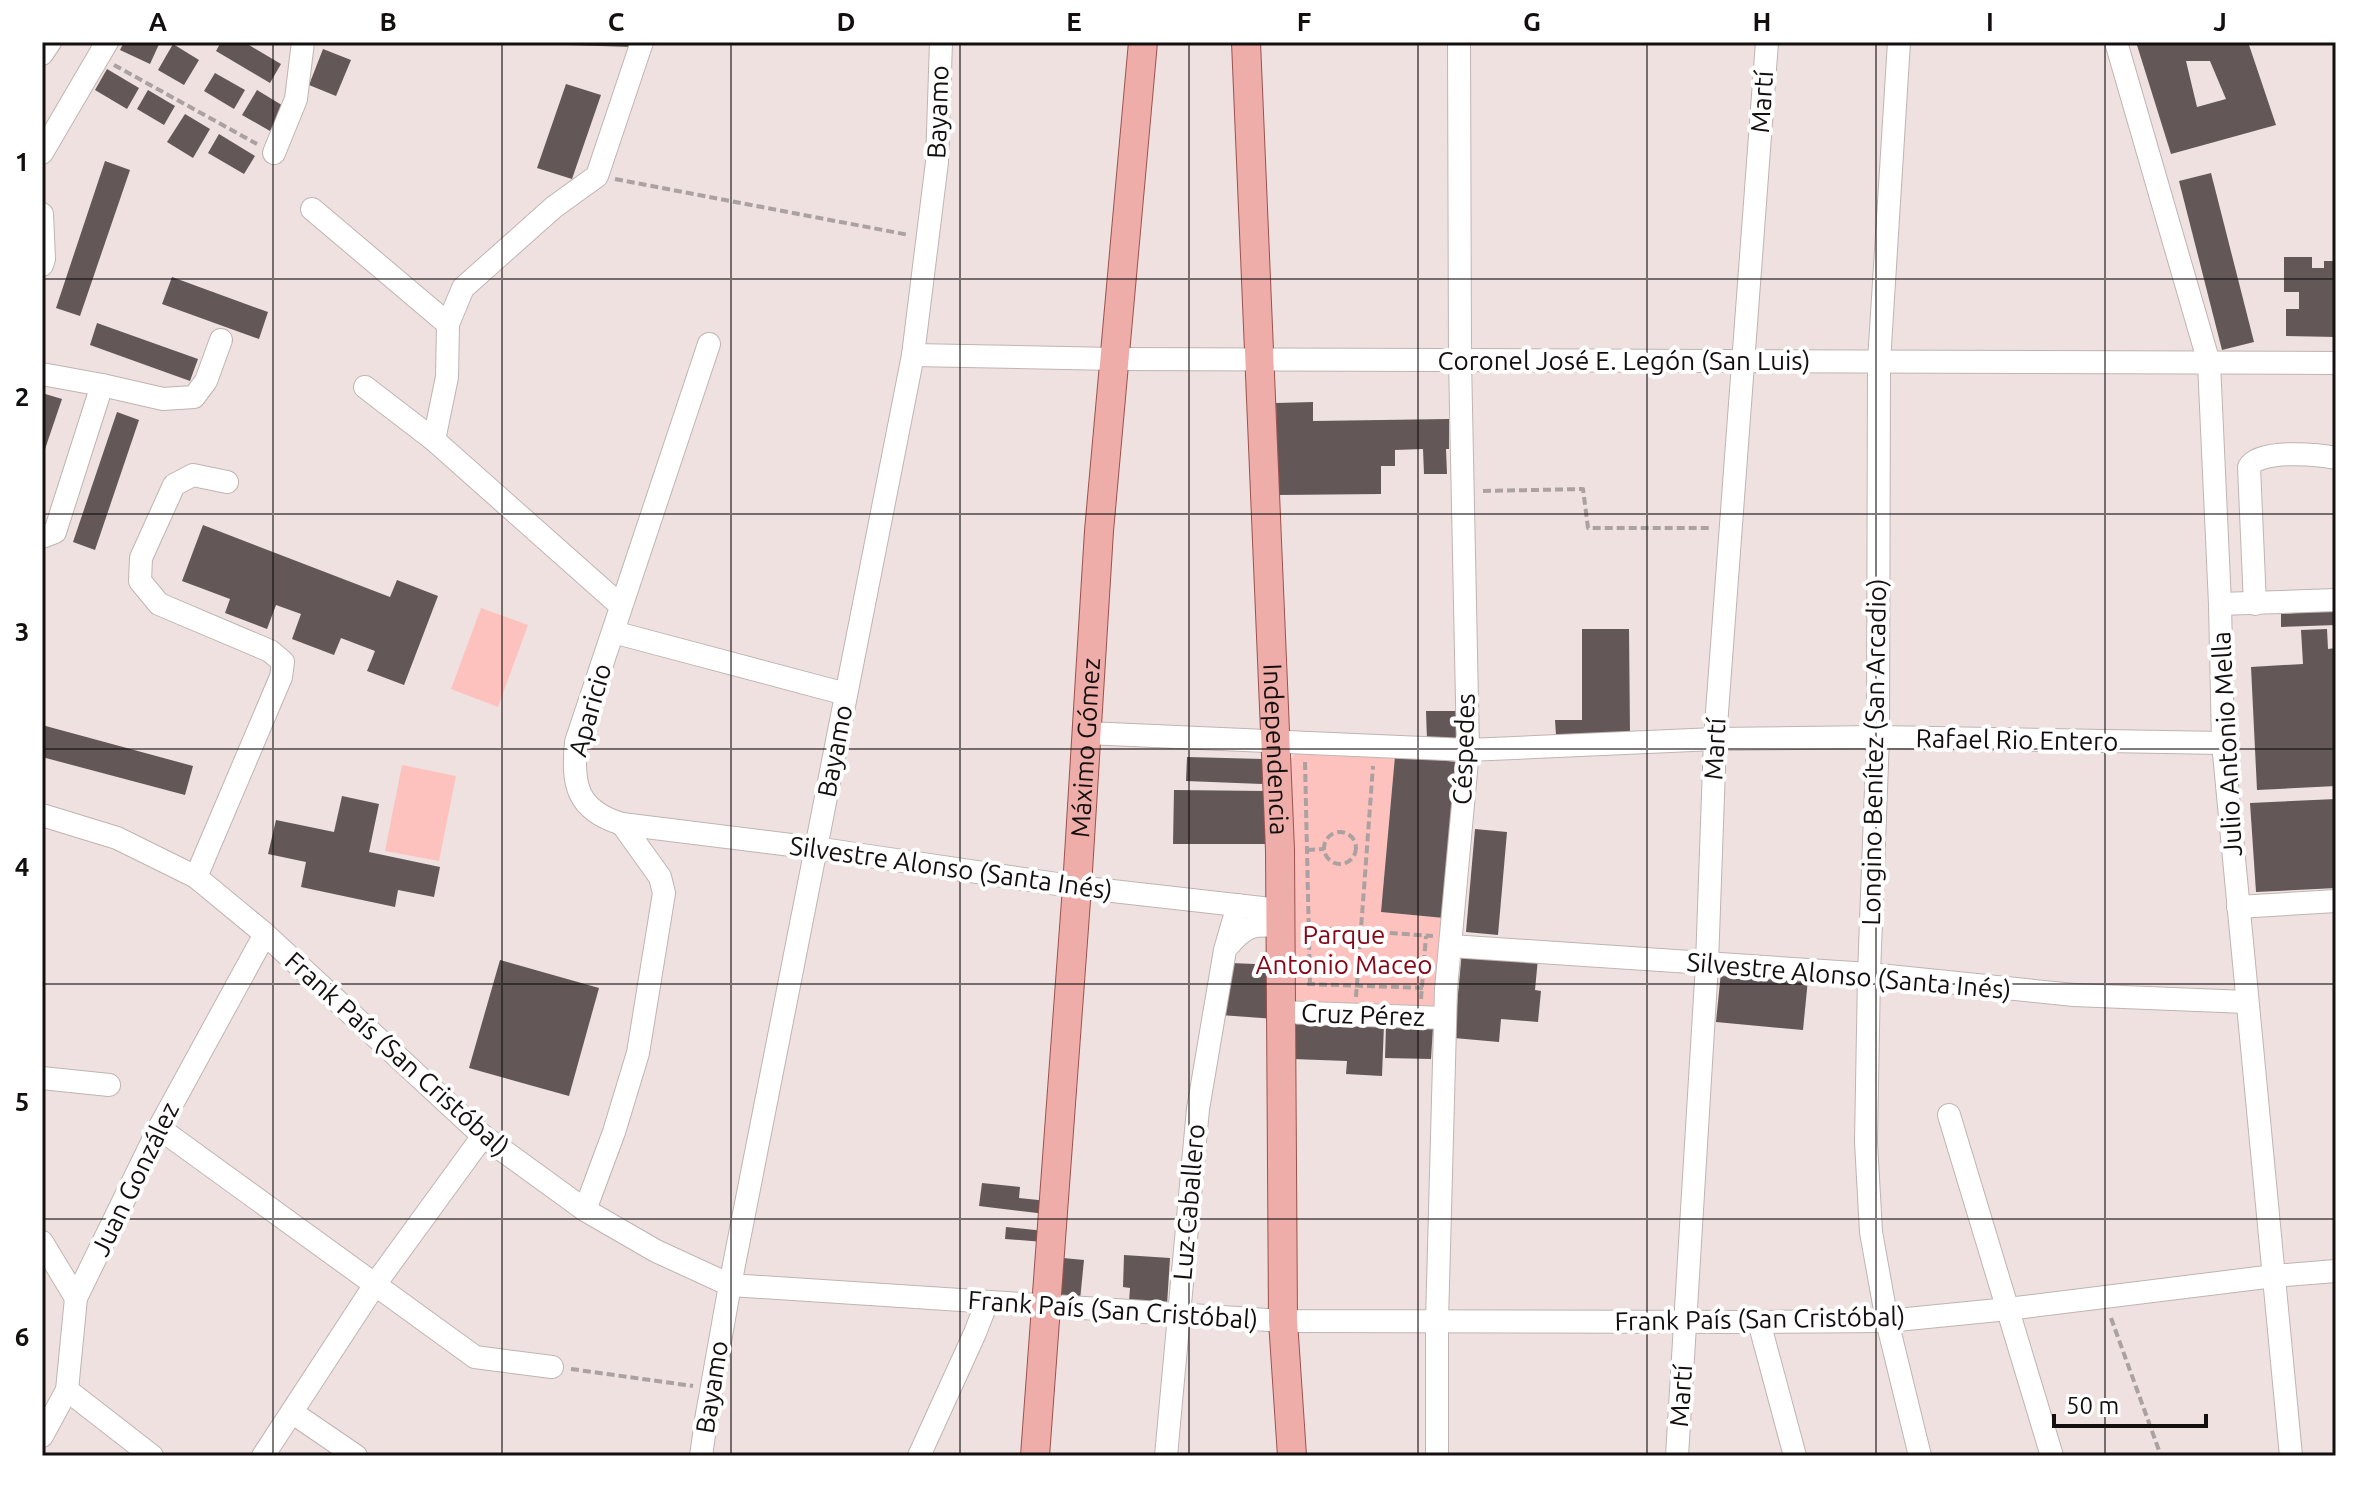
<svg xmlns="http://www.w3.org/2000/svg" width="2378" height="1498" font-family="Ubuntu,sans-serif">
  <rect width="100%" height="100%" fill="#eee1e0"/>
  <g fill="#fdc2bd">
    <polygon points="481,608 528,625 498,707 451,689"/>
    <polygon points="1295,753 1395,756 1381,912 1444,918 1439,1006 1293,1001 1286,767"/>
    <polygon points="402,765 456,776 439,861 385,851"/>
  </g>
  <g fill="#635857" fill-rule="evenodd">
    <polygon points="124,42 160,42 150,64 120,50"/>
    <polygon points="221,42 244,42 281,64 270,83 216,51"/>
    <polygon points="568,42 634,42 633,47 568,45"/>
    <path d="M2136,42H2248L2276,125L2171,154ZM2186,61H2210L2226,99L2197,107Z"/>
    <polygon points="173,44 199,60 184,85 158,70"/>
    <polygon points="323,49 351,60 336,96 309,85"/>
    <polygon points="107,69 139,88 127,109 95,90"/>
    <polygon points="215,73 245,90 234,109 204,91"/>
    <polygon points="566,84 601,95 572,179 537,168"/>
    <polygon points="148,90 175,106 164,125 137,109"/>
    <polygon points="257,90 285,107 270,131 242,115"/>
    <polygon points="185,114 210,129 193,158 167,142"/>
    <polygon points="219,134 255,156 244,174 208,153"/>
    <polygon points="105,161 130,170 80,316 56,308"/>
    <polygon points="2211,173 2254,342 2222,350 2179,181"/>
    <polygon points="2284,257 2312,257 2312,268 2324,268 2324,261 2336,261 2336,337 2286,336 2286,309 2299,309 2299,292 2284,292"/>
    <polygon points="172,277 268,312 259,339 162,304"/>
    <polygon points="97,323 198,359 190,381 90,345"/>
    <polygon points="42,393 62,399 43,455 42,455"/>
    <polygon points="1313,402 1313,421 1449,419 1449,449 1446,449 1447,474 1424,474 1423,449 1395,450 1395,466 1381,466 1381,494 1278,495 1276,403"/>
    <polygon points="117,412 139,420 95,550 73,542"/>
    <polygon points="203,525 390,597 397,580 438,596 404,685 367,671 375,651 341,638 334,655 292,639 301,614 276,605 267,629 225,613 230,599 182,581"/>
    <polygon points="2336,610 2336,625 2281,627 2281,614"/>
    <polygon points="1582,629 1629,629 1630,734 1556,735 1555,720 1582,720"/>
    <polygon points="2327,629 2328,649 2336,648 2336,786 2257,790 2251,667 2303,664 2301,630"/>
    <polygon points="1426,711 1457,711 1457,740 1427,740"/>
    <polygon points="42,725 193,766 185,795 42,757"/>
    <polygon points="1395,756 1458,762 1444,918 1381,912"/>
    <polygon points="1187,757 1263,759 1262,784 1186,781"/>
    <polygon points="1174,790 1265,791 1265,844 1173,844"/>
    <polygon points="342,796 379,804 369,852 440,867 434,897 398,890 395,907 301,887 306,862 268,854 276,820 334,832"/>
    <polygon points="2336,799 2336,888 2256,892 2250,803"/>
    <polygon points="1475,829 1507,832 1498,935 1466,932"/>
    <polygon points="1462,951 1538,958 1535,990 1541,991 1538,1022 1501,1019 1499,1042 1454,1038"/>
    <polygon points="500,960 599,988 569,1096 469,1068"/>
    <polygon points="1231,963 1276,965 1276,1019 1220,1015"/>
    <polygon points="1721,972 1808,979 1803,1030 1716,1022"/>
    <polygon points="1295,1021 1384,1024 1382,1076 1346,1074 1347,1061 1293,1059"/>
    <polygon points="1386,1026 1433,1028 1431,1059 1385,1058"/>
    <polygon points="982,1183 1020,1187 1019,1198 1048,1201 1046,1214 979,1206"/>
    <polygon points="1006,1227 1045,1231 1044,1242 1005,1239"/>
    <polygon points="1124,1255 1170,1258 1167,1305 1129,1302 1130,1288 1123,1287"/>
    <polygon points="1063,1258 1084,1260 1080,1300 1059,1297"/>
  </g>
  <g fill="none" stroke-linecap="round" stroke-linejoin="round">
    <g stroke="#c0b4b3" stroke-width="24">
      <g id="minor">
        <polyline points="1899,42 1879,362 1878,737 1869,974 1866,1142 1871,1232 1887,1321 1920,1456"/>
        <polyline points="2116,42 2209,363 2220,604 2223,743 2291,1456"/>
        <polyline points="42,54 50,42"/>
        <polyline points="42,153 107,42"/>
        <polyline points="274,153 296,99 303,42"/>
        <polyline points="312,209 448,324"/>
        <polyline points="42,214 44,259 42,265"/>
        <path d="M709,344L576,742C572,784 576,810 622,824L815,848L1077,887L1281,910"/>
        <polyline points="913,355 1114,359 2336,363"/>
        <polyline points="42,374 102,385 163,399 194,397 206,381 221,340"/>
        <polyline points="365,387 434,440 621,606"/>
        <polyline points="434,440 447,377 448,324 463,288 554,207 597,176 642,42"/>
        <polyline points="42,537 55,532 102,385"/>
        <polyline points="2220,604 2336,600"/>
        <path d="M2255,604L2249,467C2259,449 2317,454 2336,458"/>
        <polyline points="613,632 846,694"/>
        <polyline points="1087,733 1468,750 1715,739 1878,737 2223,743"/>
        <polyline points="42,815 117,838 196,877 265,934 483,1136 585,1210 656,1251 730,1285 1283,1321 1759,1322 1887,1321 2008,1309 2274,1276 2336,1271"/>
        <polyline points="196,877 281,677 283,662 270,651 159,604 140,581 141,558 174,485 193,475 227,482"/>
        <polyline points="2238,907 2336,901"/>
        <path d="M1228,946C1246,925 1253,924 1280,926"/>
        <polyline points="1451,946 1869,974 2074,995 2247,1002"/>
        <polyline points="1281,1012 1445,1018"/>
        <polyline points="42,1078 109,1085"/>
        <polyline points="1949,1115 2052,1456"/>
        <polyline points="159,1128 475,1357 552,1367"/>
        <polyline points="585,1210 614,1132 638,1053 664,893 660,877 622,824"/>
        <polyline points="42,1242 76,1298"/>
        <polyline points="1759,1322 1795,1456"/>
        <polyline points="67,1390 152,1456"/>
        <polyline points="293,1413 356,1456"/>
        <polyline points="42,1436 67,1390 76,1298 159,1128 265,934"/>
        <polyline points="263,1456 376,1283 483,1136"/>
        <polyline points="701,1456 707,1414 730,1285 913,355 937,162 941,42"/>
        <polyline points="919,1456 975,1333 987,1302"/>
        <polyline points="1166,1456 1198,1109 1225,950 1238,905"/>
        <polyline points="1437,1456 1437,1321 1446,989 1468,750 1460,360 1459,42"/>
        <polyline points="1677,1456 1707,964 1715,739 1767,42"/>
      </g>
    </g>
    <g stroke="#9b524d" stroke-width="30">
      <g id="major">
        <path id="s1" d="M1246,42L1280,850L1283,1321L1292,1456"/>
        <path id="s2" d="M1035,1456L1077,887L1099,531L1143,42"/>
      </g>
    </g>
    <g stroke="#aba1a0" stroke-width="4" stroke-dasharray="8 4" stroke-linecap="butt">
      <polyline points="114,65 257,144"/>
      <polyline points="615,179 909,235"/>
      <polyline points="1483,491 1583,489 1588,528 1712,528"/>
      <polyline points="1305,762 1310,984"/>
      <circle cx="1340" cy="848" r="16"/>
      <polyline points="1307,850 1324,849"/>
      <polyline points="1306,927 1433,936"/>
      <polyline points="1307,984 1426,988"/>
      <polyline points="1356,997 1373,766"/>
      <polyline points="1421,999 1426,936"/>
      <polyline points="2111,1318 2161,1456"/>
      <polyline points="571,1369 693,1386"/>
    </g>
    <use href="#minor" stroke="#fff" stroke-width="22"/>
    <use href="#major" stroke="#efada9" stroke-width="28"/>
  </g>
  <path fill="none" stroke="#130f0f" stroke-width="2" stroke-opacity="0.55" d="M273,42V1456M502,42V1456M731,42V1456M960,42V1456M1189,42V1456M1418,42V1456M1647,42V1456M1876,42V1456M2105,42V1456M42,279H2336M42,514H2336M42,749H2336M42,984H2336M42,1219H2336"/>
  <g text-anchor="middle" stroke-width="8" stroke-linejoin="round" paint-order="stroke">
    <g font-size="26" fill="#130f0f" stroke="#fff">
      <text transform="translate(1762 102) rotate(-86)" y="9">Martí</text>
      <text transform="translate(938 112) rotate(-88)" y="9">Bayamo</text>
      <text x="1624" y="370">Coronel José E. Legón (San Luis)</text>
      <text transform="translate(590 710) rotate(-74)" y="9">Aparicio</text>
      <text transform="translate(2017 740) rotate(1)" y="9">Rafael Rio Entero</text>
      <text transform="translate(2227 744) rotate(-93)" y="9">Julio Antonio Mella</text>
      <text dy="9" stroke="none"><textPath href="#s2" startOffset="710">Máximo Gómez</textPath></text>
      <text dy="9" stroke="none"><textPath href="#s1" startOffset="708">Independencia</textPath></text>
      <text transform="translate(1464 749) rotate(-88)" y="9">Céspedes</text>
      <text transform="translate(1715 749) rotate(-87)" y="9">Martí</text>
      <text transform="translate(835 751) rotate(-79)" y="9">Bayamo</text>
      <text transform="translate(1874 752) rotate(-89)" y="9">Longino Benítez (San Arcadio)</text>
      <text transform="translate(951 868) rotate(8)" y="9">Silvestre Alonso (Santa Inés)</text>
      <text transform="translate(1849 976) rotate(5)" y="9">Silvestre Alonso (Santa Inés)</text>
      <text transform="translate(1363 1015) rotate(2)" y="9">Cruz Pérez</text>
      <text transform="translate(397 1054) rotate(42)" y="9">Frank País (San Cristóbal)</text>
      <text transform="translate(135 1179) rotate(-64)" y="9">Juan González</text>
      <text transform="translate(1189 1202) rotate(-85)" y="9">Luz Caballero</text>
      <text transform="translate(1113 1310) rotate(4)" y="9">Frank País (San Cristóbal)</text>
      <text transform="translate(1760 1319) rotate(-1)" y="9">Frank País (San Cristóbal)</text>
      <text transform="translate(712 1387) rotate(-81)" y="9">Bayamo</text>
      <text transform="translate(1681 1396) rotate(-86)" y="9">Martí</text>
    </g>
    <g font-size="26" fill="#870716" stroke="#fff">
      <text x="1344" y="944">Parque<tspan x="1344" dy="30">Antonio Maceo</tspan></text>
    </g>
  </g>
  <rect width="2378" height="1498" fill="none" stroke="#ffffff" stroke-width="88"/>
  <path d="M2054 1414v12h152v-12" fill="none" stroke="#130f0f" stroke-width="4"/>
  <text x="2066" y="1414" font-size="24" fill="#130f0f" stroke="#ffffff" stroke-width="6" paint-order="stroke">50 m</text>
  <rect x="44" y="44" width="2290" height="1410" fill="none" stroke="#130f0f" stroke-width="3"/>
  <g font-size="26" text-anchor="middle" font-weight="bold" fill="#130f0f">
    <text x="158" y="31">A</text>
    <text x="388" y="31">B</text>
    <text x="616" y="31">C</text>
    <text x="846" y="31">D</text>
    <text x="1074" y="31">E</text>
    <text x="1304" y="31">F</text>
    <text x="1532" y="31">G</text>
    <text x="1762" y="31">H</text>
    <text x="1990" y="31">I</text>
    <text x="2220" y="31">J</text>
    <text x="22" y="171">1</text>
    <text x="22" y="406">2</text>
    <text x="22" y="641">3</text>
    <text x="22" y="876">4</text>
    <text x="22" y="1111">5</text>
    <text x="22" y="1346">6</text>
  </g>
</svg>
